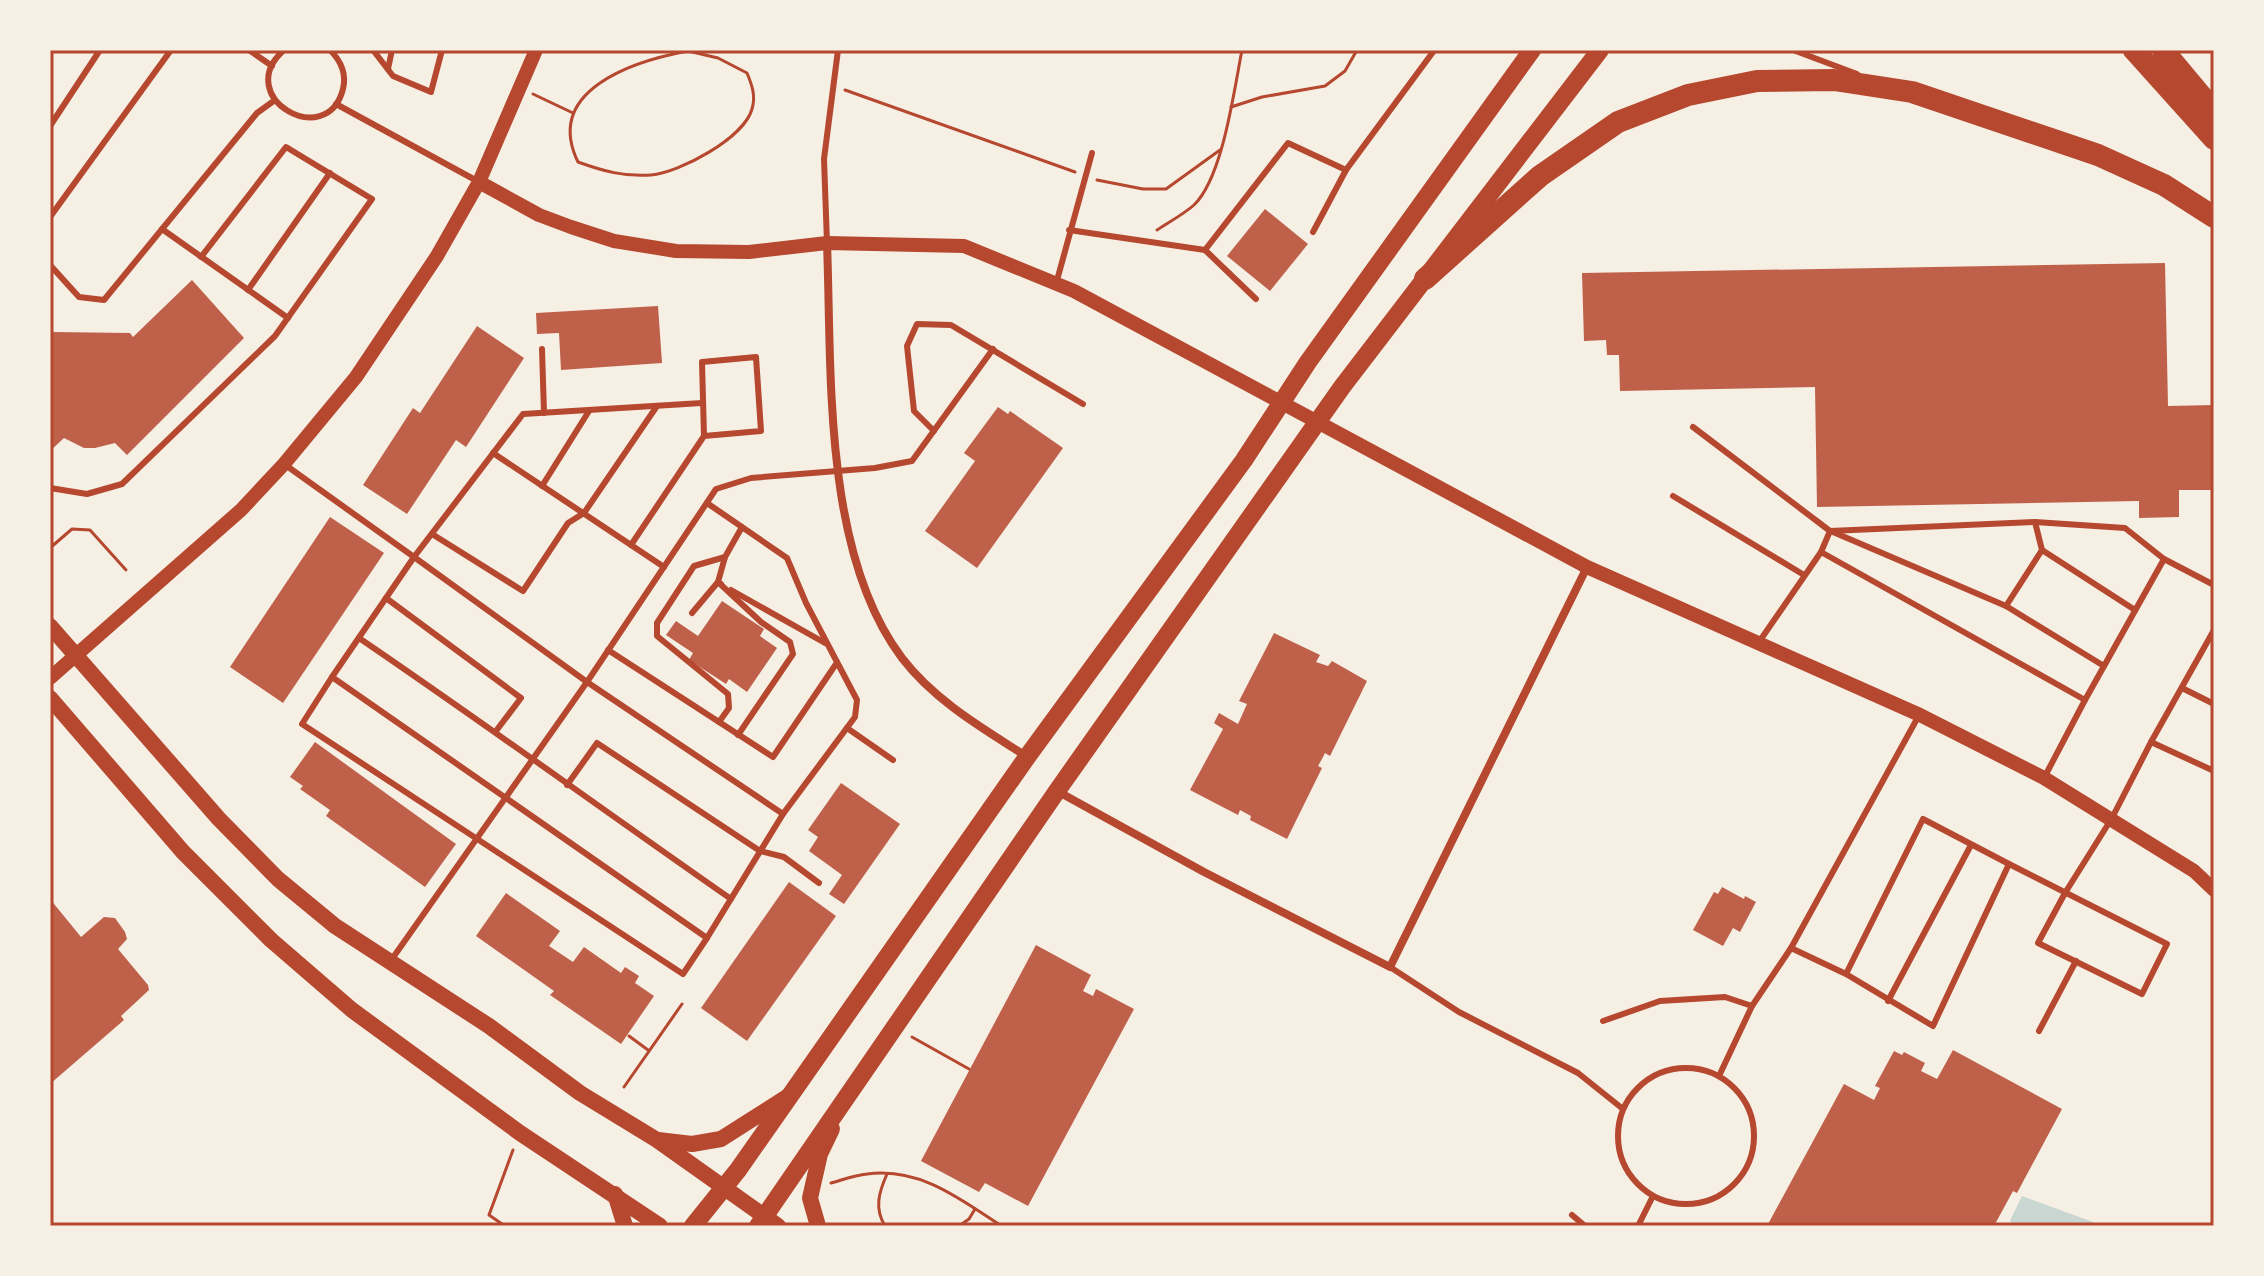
<svg xmlns="http://www.w3.org/2000/svg" width="2264" height="1276" font-family="'Sofia Sans Condensed',sans-serif">
  <rect width="100%" height="100%" fill="#f6efe4"/>
  <polygon fill="#c9d6d2" points="2022,1196 2104,1226 2014,1226 2010,1221"/>
  <g fill="#bf614a">
    <polygon points="1265,209 1308,244 1270,291 1227,256"/>
    <polygon points="2165,263 2168,406 2214,405 2214,490 2179,490 2179,517 2139,518 2139,501 1817,507 1815,387 1620,391 1619,355 1607,355 1606,340 1584,341 1582,273"/>
    <polygon points="192,280 244,338 127,455 115,443 95,448 84,448 64,438 50,451 50,328 54,332 130,333 133,337"/>
    <polygon points="658,306 662,363 561,370 559,333 537,334 536,313"/>
    <polygon points="477,326 524,358 466,447 456,440 407,514 363,485 413,408 420,413"/>
    <polygon points="998,407 1008,414 1010,411 1063,448 977,568 925,531 975,461 964,453"/>
    <polygon points="330,517 384,553 283,703 230,667"/>
    <polygon points="722,601 764,629 760,636 777,648 747,692 729,679 726,684 689,660 693,653 666,635 676,621 698,636"/>
    <polygon points="1274,633 1320,655 1316,662 1328,666 1332,661 1367,681 1330,756 1325,753 1323,757 1318,766 1322,768 1287,839 1250,820 1251,816 1240,810 1238,815 1190,790 1223,729 1214,723 1219,713 1238,724 1247,704 1239,701"/>
    <polygon points="315,742 456,844 425,887 326,816 330,810 300,789 303,786 290,777"/>
    <polygon points="841,783 900,824 844,904 829,894 842,875 809,851 818,837 808,830"/>
    <polygon points="789,882 836,916 747,1041 701,1008"/>
    <polygon points="1722,887 1744,899 1745,896 1756,902 1740,932 1733,928 1723,946 1693,930 1714,892 1718,894"/>
    <polygon points="506,893 560,931 549,946 573,962 584,947 621,973 625,967 639,976 635,983 654,996 621,1044 550,995 554,991 476,936"/>
    <polygon points="50,899 81,937 104,917 115,918 125,932 127,939 118,949 148,985 149,990 121,1016 124,1020 50,1084"/>
    <polygon points="1036,945 1091,975 1083,991 1093,996 1096,989 1134,1009 1028,1206 985,1183 979,1192 921,1161"/>
    <polygon points="1953,1050 2062,1109 2017,1193 2013,1191 1994,1226 1767,1226 1844,1084 1874,1100 1880,1088 1875,1086 1894,1051 1902,1055 1904,1052 1925,1063 1921,1071 1937,1079"/>
  </g>
  <g fill="none" stroke-linecap="round" stroke-linejoin="round">
    <g stroke="#b5482f" stroke-width="3">
      <path d="M688,51L718,58L747,73C752,85 756,96 752,109C744,138 679,173 651,175C624,177 603,171 578,162C543,90 634,61 688,51Z"/>
      <polyline points="845,90 1075,172"/>
      <polyline points="533,94 573,113"/>
      <polyline points="1231,107 1262,97 1325,86 1345,71 1357,50"/>
      <polyline points="1097,180 1143,189 1166,189 1220,150"/>
      <path d="M1157,230C1169,222 1184,214 1194,205C1223,177 1234,90 1242,50"/>
      <polyline points="50,548 72,529 90,530 126,570"/>
      <polyline points="629,1036 648,1050"/>
      <polyline points="912,1037 969,1069"/>
      <polyline points="624,1087 682,1004"/>
      <path d="M831,1183C842,1180 855,1175 867,1174C919,1167 959,1198 1000,1225"/>
      <polyline points="505,1226 489,1215 513,1150"/>
      <path d="M885,1226C874,1208 879,1192 887,1174"/>
      <polyline points="959,1226 969,1219 975,1209"/>
    </g>
    <g stroke="#b5482f" stroke-width="6">
      <polyline points="249,50 272,66"/>
      <path d="M284,50C231,97 327,152 343,89C347,73 341,61 330,50"/>
      <polyline points="373,50 393,76 431,92 442,50"/>
      <polyline points="1793,50 1857,74"/>
      <polyline points="388,69 392,50"/>
      <polyline points="336,104 479,182"/>
      <polyline points="50,126 100,50"/>
      <polyline points="50,217 171,50"/>
      <polyline points="162,229 288,318"/>
      <polyline points="1069,230 1205,250 1256,299"/>
      <polyline points="1313,232 1346,170 1433,52"/>
      <polyline points="827,243 824,159 838,50"/>
      <polyline points="1205,250 1288,143 1346,170"/>
      <polyline points="50,265 79,297 104,300 257,113 275,100"/>
      <polyline points="1056,284 1092,153"/>
      <polyline points="248,290 330,173"/>
      <polyline points="542,349 544,413"/>
      <polyline points="1693,427 1830,531 1821,552 1759,642"/>
      <polyline points="934,431 914,411 907,346 917,324 951,325 1083,404"/>
      <polyline points="493,453 664,567"/>
      <polyline points="284,464 414,557 332,677 707,938 783,814 587,682 414,557 523,414 702,403"/>
      <polyline points="542,486 589,411"/>
      <polyline points="50,488 87,494 122,484 275,336 372,199 286,147 201,257"/>
      <polyline points="1673,496 1804,575"/>
      <polyline points="707,503 787,558 806,603 857,700 855,717 783,814"/>
      <polyline points="2035,522 2042,550 2135,610"/>
      <polyline points="1830,531 2035,522 2125,528 2164,559 2085,700"/>
      <polyline points="1833,532 2006,606 2104,666"/>
      <polyline points="432,534 523,591 568,523 584,513 657,406"/>
      <polyline points="631,545 704,436 761,431 756,357 702,362 704,436"/>
      <polyline points="1821,552 2085,700 2044,778"/>
      <polyline points="2164,559 2214,585"/>
      <polyline points="731,590 825,643"/>
      <polyline points="386,598 521,698 496,731"/>
      <polyline points="2006,606 2042,550"/>
      <polyline points="692,613 718,582 721,584"/>
      <path d="M359,638C484,723 606,812 731,899"/>
      <polyline points="608,650 773,757 836,664"/>
      <polyline points="332,677 302,724 683,974 707,938"/>
      <polyline points="2182,688 2214,704"/>
      <polyline points="719,722 729,708 728,694 657,636 657,623 694,566 725,557"/>
      <polyline points="847,728 893,760"/>
      <polyline points="738,735 793,654 790,642 761,622 718,582 725,557 742,527"/>
      <polyline points="2151,742 2214,771"/>
      <polyline points="567,785 597,743 760,851 784,857 819,883"/>
      <polyline points="2009,864 2167,944 2142,994 2038,943 2065,893 2112,818 2151,742 2214,630"/>
      <polyline points="1791,948 1846,974 1933,1026 2009,864 1923,819 1846,974"/>
      <polyline points="392,959 587,682 716,489 751,478 875,468 912,461 993,349"/>
      <polyline points="1390,967 1459,1012 1578,1073 1623,1109"/>
      <polyline points="1888,1001 1971,845"/>
      <polyline points="1603,1021 1660,1001 1725,997 1752,1006 1791,948 1918,717"/>
      <polyline points="2039,1031 2076,961"/>
      <circle cx="1686" cy="1136" r="68"/>
      <polyline points="1719,1076 1752,1006"/>
      <polyline points="1572,1215 1585,1226"/>
      <polyline points="1638,1226 1653,1196"/>
    </g>
    <g stroke="#b5482f" stroke-width="8">
      <path d="M827,243C832,370 822,552 902,658C934,700 982,728 1026,756"/>
      <polyline points="1057,791 1204,872 1390,967 1587,567"/>
    </g>
    <g stroke="#b5482f" stroke-width="14">
      <polyline points="479,182 539,215 571,227 614,241 676,251 749,252 827,243 964,246 1074,291 1587,567 1920,715 2044,778 2194,871 2214,890"/>
      <polyline points="50,678 241,510 284,464 356,377 437,256 479,182 536,50"/>
    </g>
    <g stroke="#b5482f" stroke-width="16">
      <polyline points="50,626 219,819 278,879 335,926 489,1026 580,1093 657,1140 778,1226"/>
      <polyline points="50,698 183,852 271,940 352,1010 520,1133 660,1226"/>
      <polyline points="658,1140 692,1144 721,1139 787,1097"/>
      <polyline points="615,1194 625,1226"/>
      <polyline points="818,1226 810,1198 820,1154 832,1129"/>
    </g>
    <g stroke="#b5482f" stroke-width="18">
      <polyline points="693,1226 738,1170 1027,757 1244,460 1308,362 1532,50"/>
      <polyline points="758,1226 1057,791 1342,387 1600,50"/>
    </g>
    <g stroke="#b5482f" stroke-width="22">
      <polyline points="2134,50 2214,139"/>
      <polyline points="2163,50 2214,111"/>
      <polyline points="1425,279 1540,176 1618,122 1688,95 1757,81 1834,80 1912,92 2098,155 2164,185 2214,217"/>
    </g>
  </g>
  <rect width="2264" height="1276" fill="none" stroke="#f6efe4" stroke-width="104"/>
  <rect x="52" y="52" width="2160" height="1172" fill="none" stroke="#b5482f" stroke-width="3"/>
</svg>
